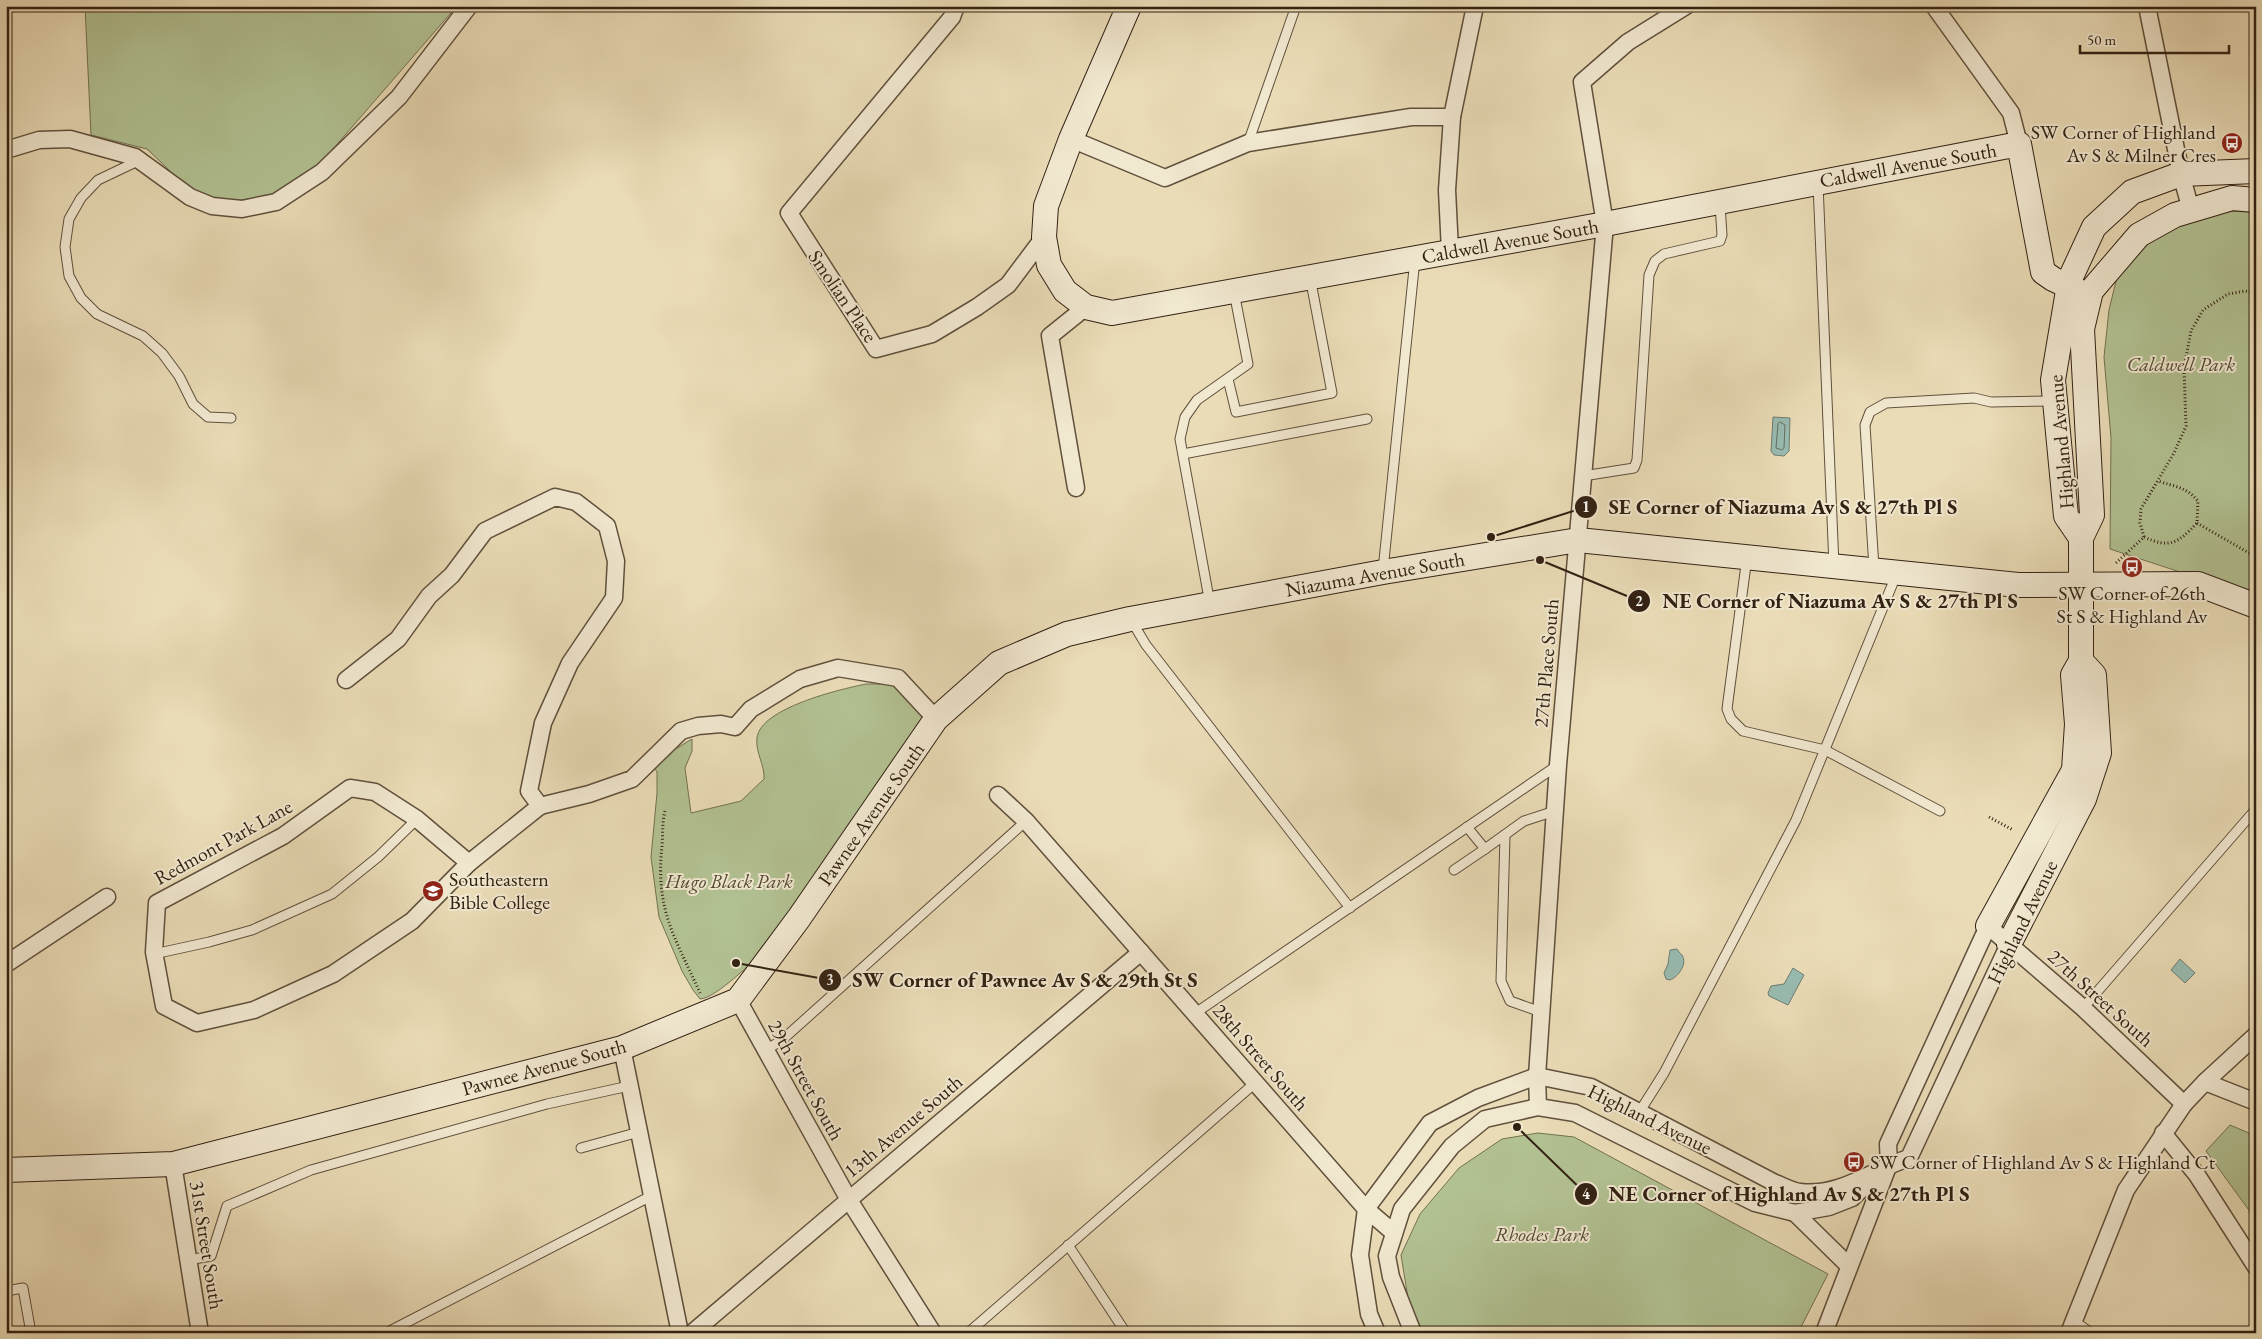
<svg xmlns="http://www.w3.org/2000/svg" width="2262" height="1339" font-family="'EB Garamond',serif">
  <rect width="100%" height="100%" fill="#eadcb7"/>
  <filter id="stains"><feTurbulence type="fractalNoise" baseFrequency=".004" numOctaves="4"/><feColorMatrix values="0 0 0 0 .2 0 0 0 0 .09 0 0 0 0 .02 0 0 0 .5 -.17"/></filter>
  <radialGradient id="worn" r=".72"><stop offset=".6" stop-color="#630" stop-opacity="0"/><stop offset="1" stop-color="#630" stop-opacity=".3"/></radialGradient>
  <g fill="#b2c192" stroke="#727152">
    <polygon points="85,6 457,6 313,172 269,196 228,202 192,192 147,149 91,135"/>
    <polygon points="2220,211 2256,212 2256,597 2110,549 2111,438 2104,357 2109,310 2118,273 2139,244 2184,224"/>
    <path d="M866,684H895L916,705L927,722L756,959C744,969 715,998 700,999L693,990L682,971L659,917L651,857L657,793V772L654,767L664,756L692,739V751L685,768L691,813L741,801L764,779C765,765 755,752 757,738C760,708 841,689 866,684Z"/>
    <polygon points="2230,1125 2256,1136 2256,1220 2206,1151"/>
    <polygon points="1538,1133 1574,1137 1828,1274 1798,1333 1423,1333 1408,1298 1401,1255 1420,1214 1459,1168 1502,1139"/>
  </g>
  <g fill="#98bbb0" stroke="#6f7d71">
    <polygon points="1773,417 1790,418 1789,451 1784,456 1774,455 1771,451"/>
    <path d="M1677,949C1678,951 1680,953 1682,955C1688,964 1678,977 1670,980L1666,979L1664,973L1668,964L1670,950Z"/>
    <polygon points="2180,959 2195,973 2185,983 2171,970"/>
    <polygon points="1793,968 1804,975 1788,1005 1769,996 1768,993 1771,986 1784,984"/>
  </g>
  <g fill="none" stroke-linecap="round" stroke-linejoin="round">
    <polygon stroke="#656e62" stroke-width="1" points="1780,422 1785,425 1784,448 1782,450 1776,448 1778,424"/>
    <g stroke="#60503c" stroke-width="11">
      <g id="lane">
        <polyline points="1248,143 1296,6"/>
        <polyline points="140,160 98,180 81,198 69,219 65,247 69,276 81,298 97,314 143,336 162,353 179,376 193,404 208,417 231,418"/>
        <polyline points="1818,184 1834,566"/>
        <polyline points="1228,379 1236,412 1332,393 1310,277"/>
        <polyline points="1183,454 1367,419"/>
        <polyline points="1583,476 1634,468 1637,460 1649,275 1655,261 1664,254 1720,241 1722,235 1720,204"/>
        <polyline points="1747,557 1727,709 1731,719 1743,731 1825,750 1940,811"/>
        <polyline points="1874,568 1865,425 1870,412 1886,403 1974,398 1991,402 2054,401"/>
        <polyline points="1383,570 1415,259"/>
        <polyline points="1210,604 1180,439 1185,417 1197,400 1248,364 1234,292"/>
        <polyline points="1131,620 1146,645 1350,908"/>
        <polyline points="1467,827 1485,849 1524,821 1555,811"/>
        <polyline points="1505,835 1501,981 1510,1001 1541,1012"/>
        <polyline points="1454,870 1485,849"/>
        <polyline points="154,954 209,942 252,930 332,894 378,857 417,819"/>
        <polyline points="2083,1008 2256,809"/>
        <polyline points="1194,1014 1558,765"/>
        <polyline points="765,1050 781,1041 1026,821"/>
        <polyline points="1640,1111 1664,1073 1796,820 1897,573"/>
        <polyline points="581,1148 639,1132"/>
        <polyline points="1068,1245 1126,1333"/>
        <polyline points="188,1260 211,1256 227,1206 311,1170 547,1104 629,1086"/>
        <polyline points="6,1291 23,1288 31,1333"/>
        <polyline points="2074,1321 2091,1333"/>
        <polyline points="386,1333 651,1196"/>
        <polyline points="968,1333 1255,1083"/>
      </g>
    </g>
    <g stroke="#60503c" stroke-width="19">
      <g id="street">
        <polyline points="956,6 952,17 789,213 876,349 932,334 977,307 1008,285 1044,237"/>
        <polyline points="1934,6 2011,113 2019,144"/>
        <polyline points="2147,6 2181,174 2191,210"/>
        <polyline points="1071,139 1165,178 1248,143 1411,117 1452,117"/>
        <polyline points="6,150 39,140 70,139 135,157 190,197 212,206 242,209 276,202 322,172 399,97 469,6"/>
        <polyline points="1450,251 1447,190 1452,117 1475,6"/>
        <polyline points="1076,488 1050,336 1086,307"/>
        <polyline points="346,680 398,639 429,596 452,575 485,531 555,497 576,502 607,526 616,561 614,598 570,663 543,723 529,791 540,806 589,794 632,779 681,731 698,726 721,724 735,727 751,709 800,679 838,668 898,678 936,719"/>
        <polygon points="350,788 375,792 417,819 469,863 412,921 333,974 254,1010 197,1023 164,1006 154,952 157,903 283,836"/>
        <polyline points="998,795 1026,821 1366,1209 1394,1233"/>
        <polyline points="469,863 540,806"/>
        <polyline points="6,964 107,897"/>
        <polyline points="738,1000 849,1200 933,1333"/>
        <polyline points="622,1048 680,1333"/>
        <polyline points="2205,1082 2256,1102"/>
        <polyline points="1538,1107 1537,1076 1558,765 1605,224 1582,82 1628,42 1686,6"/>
        <polyline points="2163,1133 2197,1175 2256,1267"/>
        <polyline points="173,1164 200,1333"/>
        <polyline points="1795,1213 1849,1266"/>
        <polyline points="692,1333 1141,952"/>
        <path d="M1377,1333L1369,1314L1360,1255L1366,1209L1430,1123L1478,1098L1537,1076L1591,1087L1775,1183C1783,1186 1792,1191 1800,1192C1841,1197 1873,1169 1909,1158L2009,944"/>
        <polyline points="1413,1333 1391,1277 1387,1256 1402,1209 1452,1146 1485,1119 1538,1107 1575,1113 1755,1203 1795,1213 1829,1207 1852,1198 1872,1179"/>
        <polyline points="1824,1333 1889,1164 1888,1144 1988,926 2083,1008 2184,1104"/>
        <polyline points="2069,1333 2126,1190 2184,1104 2205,1082 2256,1035"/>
      </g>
    </g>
    <g stroke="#322113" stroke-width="26">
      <g id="secondary">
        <polyline points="1129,6 1071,139 1046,206 1044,237 1049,265 1065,291 1086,307 1112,313 1605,224 2019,144 2043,272 2053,279 2089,296"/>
        <polyline points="2081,538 2066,516 2053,380 2070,279 2094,227 2132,192 2181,174 2256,171"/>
        <polyline points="1988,926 2074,770 2077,724 2073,675 2081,661 2081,538 2092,515 2082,329 2091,291 2139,235 2175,215 2232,198 2256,200"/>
        <polyline points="2009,944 2084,799 2099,753 2094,675 2081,661"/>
        <polyline points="6,1170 173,1164 622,1048 738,1000 799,918 936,719 999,663 1067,634 1130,619 1383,572 1578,540 2018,585 2198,584 2256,606"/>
      </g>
    </g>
    <g stroke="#322113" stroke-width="3" stroke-dasharray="1 2.5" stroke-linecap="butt">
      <polyline points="2197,523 2256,557"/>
      <path d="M2144,537C2170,549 2178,543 2197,523L2198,501C2185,486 2175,487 2158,481"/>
      <polyline points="2116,563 2144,537 2140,523 2141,509 2174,453 2186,426 2184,368 2191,331 2203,310 2228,294 2245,291 2256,293"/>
      <path d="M665,811C662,822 663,834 662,846C655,910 675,937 700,993"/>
      <polyline points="1989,817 2013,830"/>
    </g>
    <use href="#lane" stroke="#f1e8d0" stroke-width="9"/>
    <use href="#street" stroke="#f1e8d0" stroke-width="16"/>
    <use href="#secondary" stroke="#f1e8d0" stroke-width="24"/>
  </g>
  <defs>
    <g id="bus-disc" transform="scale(1.125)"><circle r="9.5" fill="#8f2418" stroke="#f1e8d0"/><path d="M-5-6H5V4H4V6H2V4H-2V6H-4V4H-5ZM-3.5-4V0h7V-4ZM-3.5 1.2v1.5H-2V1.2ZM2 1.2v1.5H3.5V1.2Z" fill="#fff"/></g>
    <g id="school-disc" transform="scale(1.125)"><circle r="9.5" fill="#8f2418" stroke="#f1e8d0"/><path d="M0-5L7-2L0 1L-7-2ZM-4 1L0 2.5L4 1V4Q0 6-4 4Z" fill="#fff"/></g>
  </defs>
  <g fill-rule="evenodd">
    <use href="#bus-disc" x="2232" y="143"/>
    <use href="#bus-disc" x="2132" y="567"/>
    <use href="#school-disc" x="433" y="891"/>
    <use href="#bus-disc" x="1854" y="1162"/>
  </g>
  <g text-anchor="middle" stroke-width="4" stroke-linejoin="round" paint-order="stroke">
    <g font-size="20" fill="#322113" stroke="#f1e8d0" text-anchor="start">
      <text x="2216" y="139" text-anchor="end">SW Corner of Highland<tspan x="2216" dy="23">Av S &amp; Milner Cres</tspan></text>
      <text x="2132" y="600" text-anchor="middle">SW Corner of 26th<tspan x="2132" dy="23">St S &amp; Highland Av</tspan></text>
      <text x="449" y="886">Southeastern<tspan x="449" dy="23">Bible College</tspan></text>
      <text x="1870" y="1169">SW Corner of Highland Av S &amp; Highland Ct</text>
    </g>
    <g font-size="20" fill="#322113" stroke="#f1e8d0">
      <text transform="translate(1908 165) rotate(-10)" y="7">Caldwell Avenue South</text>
      <text transform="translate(1510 241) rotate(-10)" y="7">Caldwell Avenue South</text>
      <text transform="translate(843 296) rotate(56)" y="7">Smolian Place</text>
      <text transform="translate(2061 442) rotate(-95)" y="7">Highland Avenue</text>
      <text transform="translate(1375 574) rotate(-10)" y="7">Niazuma Avenue South</text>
      <text transform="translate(1546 663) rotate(-85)" y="7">27th Place South</text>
      <text transform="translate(871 814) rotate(-55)" y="7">Pawnee Avenue South</text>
      <text transform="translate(223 842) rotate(-29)" y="7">Redmont Park Lane</text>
      <text transform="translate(2022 922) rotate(-64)" y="7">Highland Avenue</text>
      <text transform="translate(2101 998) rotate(42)" y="7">27th Street South</text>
      <text transform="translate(1261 1057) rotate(49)" y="7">28th Street South</text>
      <text transform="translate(544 1067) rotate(-15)" y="7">Pawnee Avenue South</text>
      <text transform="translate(806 1080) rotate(61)" y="7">29th Street South</text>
      <text transform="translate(1650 1119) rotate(26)" y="7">Highland Avenue</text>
      <text transform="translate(903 1126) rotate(-40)" y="7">13th Avenue South</text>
      <text transform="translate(207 1245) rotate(81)" y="7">31st Street South</text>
    </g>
    <g font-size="20" font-style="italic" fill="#524933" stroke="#f1e8d0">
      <text x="2181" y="371">Caldwell Park</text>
      <text x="729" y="888">Hugo Black Park</text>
      <text x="1542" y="1241">Rhodes Park</text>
    </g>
  </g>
  <path fill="none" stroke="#322113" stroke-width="2" d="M1491 537L1586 507M1540 560L1639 601M736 963L830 980M1517 1127L1586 1194"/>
  <g fill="#322113" stroke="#f1e8d0" stroke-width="2">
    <circle cx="1491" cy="537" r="5"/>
    <circle cx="1540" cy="560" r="5"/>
    <circle cx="736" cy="963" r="5"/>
    <circle cx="1517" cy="1127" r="5"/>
    <circle cx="1586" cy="507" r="12"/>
    <circle cx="1639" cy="601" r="12"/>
    <circle cx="830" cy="980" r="12"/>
    <circle cx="1586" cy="1194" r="12"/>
  </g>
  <g font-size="15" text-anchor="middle" font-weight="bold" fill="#fff">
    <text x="1586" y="512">1</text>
    <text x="1639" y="606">2</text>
    <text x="830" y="985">3</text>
    <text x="1586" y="1199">4</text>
  </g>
  <g font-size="21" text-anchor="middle" font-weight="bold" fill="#322113" stroke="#f1e8d0" stroke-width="4" stroke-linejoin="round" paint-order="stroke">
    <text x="1783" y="514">SE Corner of Niazuma Av S &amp; 27th Pl S</text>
    <text x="1840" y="608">NE Corner of Niazuma Av S &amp; 27th Pl S</text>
    <text x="1025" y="987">SW Corner of Pawnee Av S &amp; 29th St S</text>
    <text x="1789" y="1201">NE Corner of Highland Av S &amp; 27th Pl S</text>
  </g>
  <rect width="2262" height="1339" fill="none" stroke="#eadcb7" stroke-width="25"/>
  <rect x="8" y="8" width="2247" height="1324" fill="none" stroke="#322113" stroke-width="2.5"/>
  <rect x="12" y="12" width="2237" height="1314" fill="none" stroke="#322113"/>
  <path d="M2080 45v8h149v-8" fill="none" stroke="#322113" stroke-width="2.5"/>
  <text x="2087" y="45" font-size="15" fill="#322113" stroke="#f1e8d0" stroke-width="4" paint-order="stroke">50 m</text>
  <rect width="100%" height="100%" filter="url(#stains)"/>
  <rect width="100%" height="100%" fill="url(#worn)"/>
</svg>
